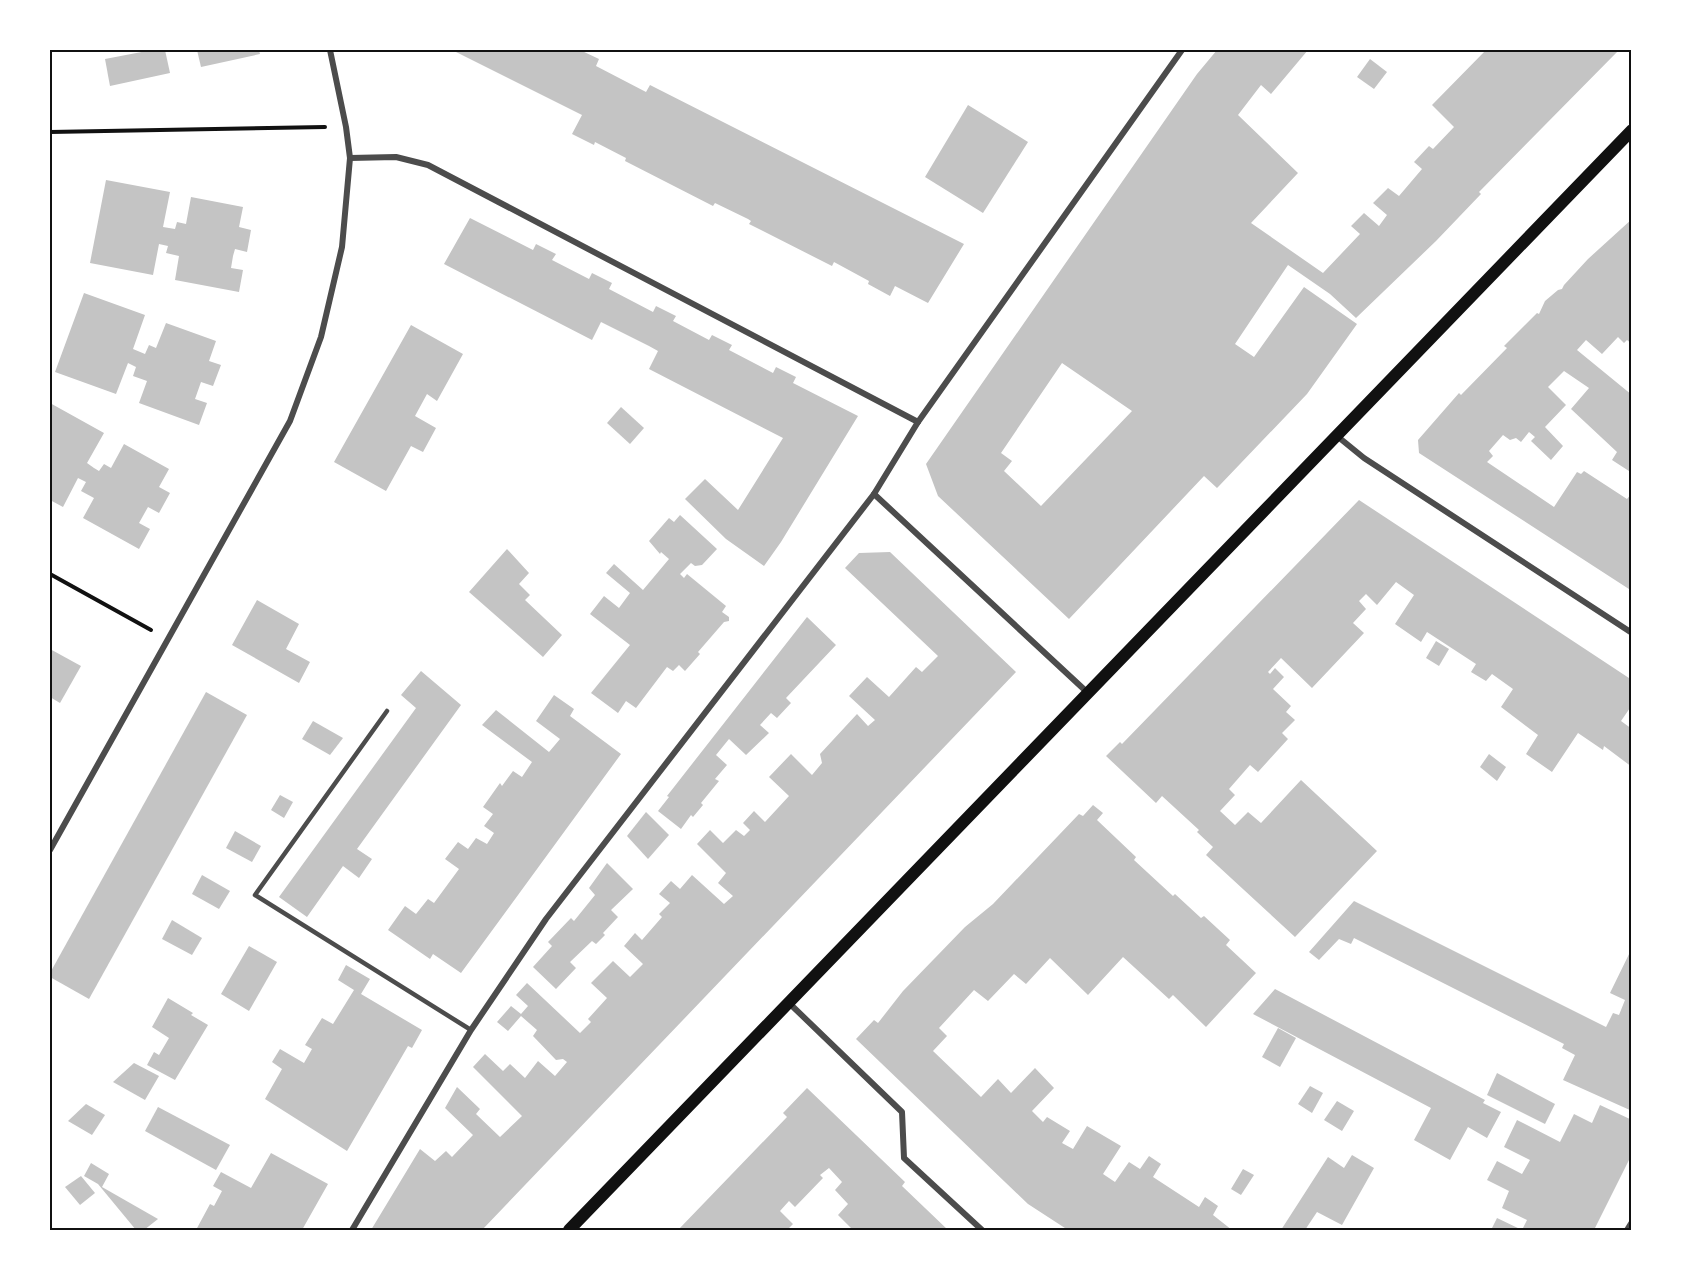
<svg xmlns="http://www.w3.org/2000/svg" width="1681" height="1280" font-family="'Exo 2',sans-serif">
  <rect width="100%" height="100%" fill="#fff"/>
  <g fill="#c4c4c4" fill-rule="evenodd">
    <polygon points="152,50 165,50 170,73 110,86 105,59"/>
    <polygon points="197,50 259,50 260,54 201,67"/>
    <polygon points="452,50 580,50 599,59 596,66 646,92 650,85 964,244 928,303 895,286 890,296 868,284 869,281 834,262 832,266 749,224 751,221 748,219 715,203 713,206 625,161 626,158 595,142 594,145 572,134 582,115"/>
    <path d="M1217,50H1308L1271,94L1261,85L1238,115L1298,173L1251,223L1323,273L1360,234L1351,226L1364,213L1379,226L1387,215L1373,203L1388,188L1399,196L1422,169L1414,162L1429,146L1433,149L1454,127L1432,105L1486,50H1619L1479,192L1481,194L1436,241L1356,318L1330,294L1288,265L1235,344L1254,357L1304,287L1357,324L1307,394L1219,486L1217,488L1204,476L1069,619L938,496L926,464L1197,74ZM1062,363L1132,411L1041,506L1004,471L1012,461L1001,453Z"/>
    <polygon points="1370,59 1387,72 1374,89 1357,77"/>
    <polygon points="968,105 1028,142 983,213 925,177"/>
    <polygon points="106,180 170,192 163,227 175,229 177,222 186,224 191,197 243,207 239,227 251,230 247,252 235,249 233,256 231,268 243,270 239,292 175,280 179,256 166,253 168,246 159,244 153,275 90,263"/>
    <polygon points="470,218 533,250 536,244 556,254 552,260 589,279 592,273 612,283 609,289 653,312 656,306 676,316 673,321 709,340 712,335 732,345 729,350 773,373 776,367 796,377 793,383 858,416 781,542 764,566 726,539 685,499 705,479 738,510 783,438 649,369 658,351 649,346 601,322 592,340 444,264"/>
    <polygon points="1632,219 1632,344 1627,340 1624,343 1618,337 1602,354 1586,340 1577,350 1632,395 1632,473 1612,460 1617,452 1571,409 1589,388 1564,371 1548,387 1566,405 1545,427 1563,446 1551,460 1531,441 1535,437 1529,432 1521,442 1516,438 1510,440 1503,435 1489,451 1493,456 1487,462 1554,507 1577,472 1581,474 1584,471 1627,499 1632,493 1632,591 1419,453 1418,440 1459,393 1461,395 1507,348 1504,346 1537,313 1539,314 1545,301 1558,290 1562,289 1564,285 1588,259"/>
    <polygon points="84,293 145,315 133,349 145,354 149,345 156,348 166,323 216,341 209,361 221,365 213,386 201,382 195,399 207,403 199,425 139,403 147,381 133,376 136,367 128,363 116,394 55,372"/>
    <polygon points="411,325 463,354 437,401 427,394 415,416 436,428 423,452 411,446 386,491 334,462"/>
    <polygon points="50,403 104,433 87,463 94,468 99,471 104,464 111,468 124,444 169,469 159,487 170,493 159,513 148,507 139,523 150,529 139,549 83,518 94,498 81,491 86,482 78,478 63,507 50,500"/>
    <polygon points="621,407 644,428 630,444 607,423"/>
    <polygon points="1359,500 1632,680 1632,705 1621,721 1632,729 1632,767 1604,746 1603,750 1578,733 1552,772 1526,754 1538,735 1501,707 1513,689 1492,674 1486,681 1471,672 1476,664 1427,632 1421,642 1395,624 1414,595 1396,582 1377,605 1366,594 1359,601 1366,609 1353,623 1364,633 1312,688 1281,658 1268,672 1270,674 1275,668 1284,677 1273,689 1291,706 1286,712 1295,720 1282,733 1288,739 1258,772 1250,765 1229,789 1235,795 1220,811 1235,825 1248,812 1261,823 1301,780 1377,851 1295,937 1206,855 1213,847 1197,832 1199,830 1162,796 1156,803 1106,756 1120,742 1122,744"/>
    <polygon points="680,515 717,549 702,565 695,566 691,563 680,574 684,578 687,574 726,606 722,612 729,617 729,621 724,622 698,652 700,654 685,671 679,665 673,671 667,667 636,708 626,701 618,713 591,693 630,645 590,614 604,596 619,608 630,593 606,573 614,564 643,590 669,559 661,552 660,554 649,541 669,518 674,522"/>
    <polygon points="507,549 529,573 519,584 530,595 525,600 562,635 543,657 469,592"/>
    <polygon points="890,552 1016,672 482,1230 371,1230 420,1149 435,1161 446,1151 452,1157 473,1135 445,1108 457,1087 480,1109 476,1114 500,1137 522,1116 473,1067 485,1054 503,1071 510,1064 525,1078 538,1061 555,1076 567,1062 563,1059 556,1060 533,1036 537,1030 521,1016 508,1031 497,1022 511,1006 521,1014 528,1006 516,995 527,983 580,1033 591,1022 588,1019 607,998 591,983 613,961 630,977 643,964 624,946 635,933 642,940 662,917 659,914 670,903 659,894 671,881 680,889 692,875 724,904 733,896 718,883 726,873 697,844 710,830 723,843 736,830 744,836 750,830 743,823 754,811 765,822 789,796 769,777 791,754 812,775 822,763 820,754 857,714 868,726 875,720 849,696 867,677 889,697 916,667 922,672 938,656 845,568 859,553"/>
    <polygon points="257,600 299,624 286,649 310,662 299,683 232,645"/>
    <polygon points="807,617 836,645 786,698 791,703 777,718 771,713 760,725 769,733 746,755 729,739 716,755 727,765 715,779 719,781 701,803 703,805 693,817 691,815 681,829 658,811 669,797 667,796"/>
    <polygon points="1436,641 1449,649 1439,666 1426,658"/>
    <polygon points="50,649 81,666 60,703 50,697"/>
    <polygon points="421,671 461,705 357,849 372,859 359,878 343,866 307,917 279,897 416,708 401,695"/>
    <polygon points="206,692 247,715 89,999 50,977 50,973"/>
    <polygon points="554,695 574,709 570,716 621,754 461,973 433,954 430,959 388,930 405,906 416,914 428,899 434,903 459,869 445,859 458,842 468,849 476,838 487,844 494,833 484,826 493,814 483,807 500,783 502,786 513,771 522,777 532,762 482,725 496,710 549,752 560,739 536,721"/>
    <polygon points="313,721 343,738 330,755 302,739"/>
    <polygon points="1489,754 1506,767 1497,781 1480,767"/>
    <polygon points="280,795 293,802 284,818 271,810"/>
    <polygon points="1093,805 1103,813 1097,820 1136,857 1134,860 1173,896 1175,894 1201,918 1204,916 1230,940 1226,945 1256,973 1206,1027 1173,995 1169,999 1123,957 1088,995 1050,958 1026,984 1014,974 988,1001 974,990 939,1028 947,1036 933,1051 981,1097 998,1079 1011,1093 1035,1068 1054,1088 1032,1111 1043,1122 1047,1117 1070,1131 1062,1143 1073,1149 1087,1126 1121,1146 1103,1174 1115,1182 1129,1162 1140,1169 1149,1156 1161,1164 1153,1177 1199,1207 1205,1197 1218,1206 1213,1215 1232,1230 1068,1230 1028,1204 856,1039 874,1020 878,1023 903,991 965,927 993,904 1079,814 1083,816"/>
    <polygon points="646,812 669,835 648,859 627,836"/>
    <polygon points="235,831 261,846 252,862 226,848"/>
    <polygon points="607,863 633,889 611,910 618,917 603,933 605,935 596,944 592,941 570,962 576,968 556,989 533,967 552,946 548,942 571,918 574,921 595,895 589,888"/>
    <polygon points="202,875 230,891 219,909 192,894"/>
    <polygon points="1354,901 1606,1027 1613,1013 1619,1015 1625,1000 1610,993 1632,948 1632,1111 1563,1080 1575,1055 1562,1048 1564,1044 1354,938 1351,944 1339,939 1319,960 1309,952"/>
    <polygon points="172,920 202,938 192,955 162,939"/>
    <polygon points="249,946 277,962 249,1011 221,994"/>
    <polygon points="346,965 370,979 361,994 422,1030 412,1048 408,1046 347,1151 265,1099 282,1069 272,1062 280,1049 304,1063 312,1049 305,1045 322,1018 333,1024 354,990 338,980"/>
    <polygon points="1275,989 1485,1100 1483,1103 1501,1112 1487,1138 1468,1127 1450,1160 1414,1140 1431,1108 1253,1014"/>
    <polygon points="168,998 193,1013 191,1015 208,1025 175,1080 147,1065 154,1052 159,1055 169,1038 152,1027"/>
    <polygon points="1278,1028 1296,1038 1280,1067 1262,1057"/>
    <polygon points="134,1063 159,1076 145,1100 113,1082"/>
    <polygon points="1497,1073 1555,1104 1545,1124 1487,1095"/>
    <polygon points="1310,1086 1323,1093 1312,1113 1298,1104"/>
    <polygon points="807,1088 905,1182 902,1186 948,1230 848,1230 851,1228 838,1215 848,1204 835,1190 842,1182 829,1168 820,1175 823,1178 795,1207 789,1201 780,1211 793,1224 787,1230 678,1230 787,1117 783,1113"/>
    <polygon points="1337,1101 1354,1111 1342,1131 1324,1120"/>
    <polygon points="86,1104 105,1115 92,1135 68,1121"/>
    <polygon points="1600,1105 1632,1120 1632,1154 1594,1230 1491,1230 1497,1218 1522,1230 1527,1220 1502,1208 1509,1191 1487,1180 1497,1161 1522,1174 1530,1160 1504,1147 1517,1120 1560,1142 1574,1114 1592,1123"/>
    <polygon points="158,1107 230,1145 216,1170 145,1131"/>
    <polygon points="271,1153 328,1184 302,1230 196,1230 210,1204 214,1206 222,1191 213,1186 221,1172 251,1188"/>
    <polygon points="1352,1155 1374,1168 1342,1225 1317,1212 1305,1230 1281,1230 1328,1157 1344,1168"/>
    <polygon points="91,1163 109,1174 102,1187 158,1219 144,1230 136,1230 98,1184 84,1176"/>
    <polygon points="1243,1169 1254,1175 1241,1195 1231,1189"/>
    <polygon points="81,1176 95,1193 80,1205 65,1187"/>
  </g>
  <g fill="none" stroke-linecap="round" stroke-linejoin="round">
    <g stroke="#111" stroke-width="4">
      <polyline points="50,132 325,127"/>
      <polyline points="50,574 151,630"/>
    </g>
    <polyline stroke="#4c4c4c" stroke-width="4.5" points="387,711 255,895 471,1030"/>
    <g stroke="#4c4c4c" stroke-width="6">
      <polyline points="350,158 396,157 428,165 918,422"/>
      <polyline points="1337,436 1364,458 1632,633"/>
      <polyline points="874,494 1088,693"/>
      <polyline points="50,850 290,421 321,337 342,247 350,158 346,127 330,50"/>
      <polyline points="788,1002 902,1112 904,1158 982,1230"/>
      <polyline points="352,1230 471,1030 546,919 874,494 918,422 1182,50"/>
      <polyline points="1627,1230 1632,1222"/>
    </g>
    <polyline stroke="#111" stroke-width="12" points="569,1230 1632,130"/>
  </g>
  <rect width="1681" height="1280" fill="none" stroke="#ffffff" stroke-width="102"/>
  <rect x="51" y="51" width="1579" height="1178" fill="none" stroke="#111" stroke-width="2"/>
</svg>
